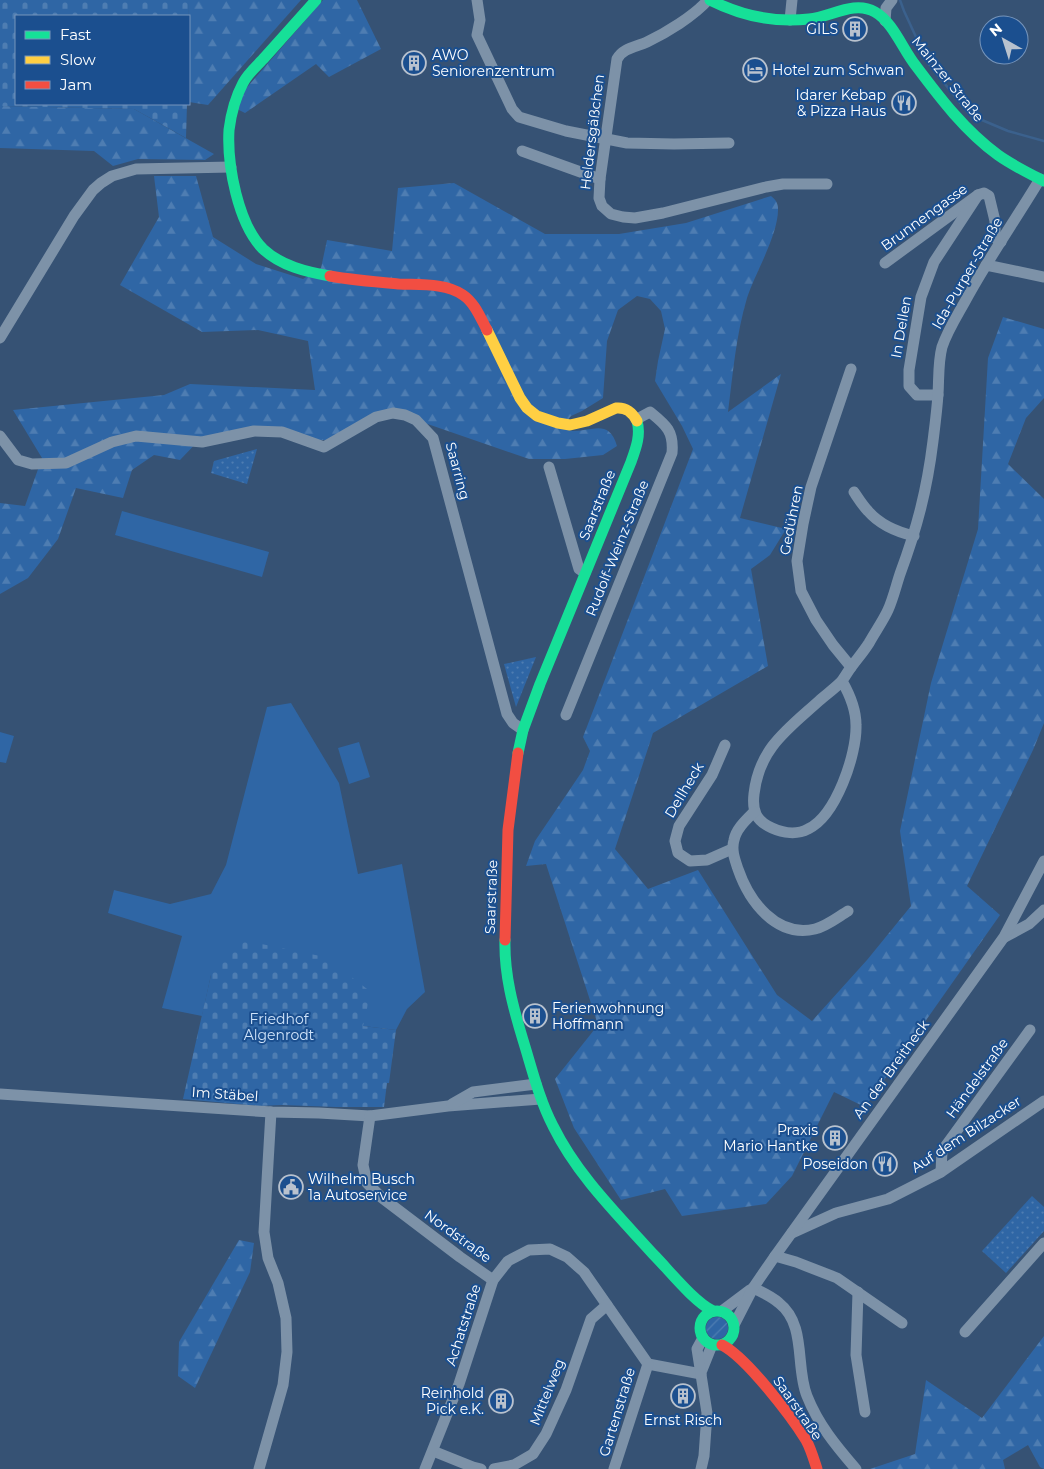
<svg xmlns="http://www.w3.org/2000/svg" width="1044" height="1469" font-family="Montserrat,sans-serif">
  <defs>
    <pattern id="forest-firs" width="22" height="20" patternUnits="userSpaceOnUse" patternTransform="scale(1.25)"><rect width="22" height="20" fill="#2f66a5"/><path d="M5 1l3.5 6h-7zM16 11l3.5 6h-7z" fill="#4e7db2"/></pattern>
    <pattern id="cemetery-stones" width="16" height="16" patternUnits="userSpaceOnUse" patternTransform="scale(1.25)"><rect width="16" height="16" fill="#2f66a5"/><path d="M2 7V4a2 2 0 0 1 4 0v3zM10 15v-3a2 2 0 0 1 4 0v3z" fill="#4e7db2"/></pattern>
    <pattern id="park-dots" width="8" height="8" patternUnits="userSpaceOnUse" patternTransform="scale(1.25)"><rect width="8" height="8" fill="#2f66a5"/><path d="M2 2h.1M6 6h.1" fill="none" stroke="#4e7db2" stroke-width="1.8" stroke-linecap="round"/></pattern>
    <pattern id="garden-furrows" width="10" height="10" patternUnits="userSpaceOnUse" patternTransform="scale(1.25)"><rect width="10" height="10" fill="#2f66a5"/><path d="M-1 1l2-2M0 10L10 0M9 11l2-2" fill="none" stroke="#4e7db2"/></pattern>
  </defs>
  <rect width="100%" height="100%" fill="#365274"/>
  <g fill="#2f66a5">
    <polygon points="122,511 269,552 262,577 115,535"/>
    <polygon points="291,703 339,783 358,874 402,864 425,992 407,1009 396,1030 363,1026 211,975 202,1016 162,1008 182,936 108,913 114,890 170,904 211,894 226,865 267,707"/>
    <polygon points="0,732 14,736 6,763 0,762"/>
    <polygon points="359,742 370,777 349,784 338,748"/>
  </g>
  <g fill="url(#forest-firs)">
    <polygon points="188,0 301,0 208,105 189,102"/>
    <polygon points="323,0 357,0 381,49 329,77 316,64 245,113 237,109 242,93"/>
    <polygon points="0,106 134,109 214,154 205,160 138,159 113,166 94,151 0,148"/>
    <path d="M154,176H196L213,237L256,264L303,279L321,268L327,240L392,251L398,188L454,183L545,234H619L686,223L771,196C775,199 778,203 778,208C779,234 755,273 747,298C736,335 733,373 728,412L781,374L740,518L786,529L770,555L751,569L768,666L653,733L615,849L648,889L698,870L777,995L812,1021L867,960L911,906L900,831L931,683L978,529L988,358L1003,317L1044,329V398L1026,418L1008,464L1044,499V723L1033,750L967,886L1000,915L865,1107L834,1092L792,1176L766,1204L682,1216L665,1189L621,1200L574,1128L555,1079L598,1025L546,864L526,866L535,841L583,770L590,751L583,737L693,449L682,426L655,381L658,361L665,329L661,311L650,299L637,296L618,310L607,341L603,398L582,411L571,416L562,427C566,429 570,431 574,431C593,431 609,419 617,446L603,455L565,459H529L416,420L399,409L332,440H313L282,428L202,437L180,460L154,455L132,470L123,498L76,488L58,539L28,578L0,594V503L25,506L42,458L13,410L164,395L190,384L315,390L308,341L258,330L202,332L120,285L159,217Z"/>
    <polygon points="239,1240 254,1243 250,1272 195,1388 178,1376 179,1342"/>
    <polygon points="1044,1336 1044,1469 1040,1467 1028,1445 1003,1460 1005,1469 870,1469 915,1454 926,1380 982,1418"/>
  </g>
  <g fill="url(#cemetery-stones)">
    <polygon points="0,0 188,0 188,16 16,16 16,104 187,104 186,138 134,109 0,106"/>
    <polygon points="242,940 325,957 371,992 363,1026 396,1030 389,1083 387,1083 384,1107 336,1107 282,1105 258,1106 183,1099 211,975"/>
  </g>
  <g fill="url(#park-dots)">
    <polygon points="257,449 247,484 211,473 214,461"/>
    <polygon points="536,657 516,707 504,664"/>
    <polygon points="1032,1196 1044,1207 1044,1231 1006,1273 982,1251"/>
  </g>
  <circle fill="url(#garden-furrows)" cx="717" cy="1328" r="11"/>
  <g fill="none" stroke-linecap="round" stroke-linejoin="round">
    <polyline stroke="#3b618d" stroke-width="2.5" points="900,0 904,11 928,63 970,115 1008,131 1044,141"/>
    <g stroke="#7d92a8" stroke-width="11">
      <polyline points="477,0 480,20 477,35 512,109 519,117 566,131 627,143 674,144 729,143"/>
      <path d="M708,0C694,16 666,33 647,42C636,47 623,48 617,59L600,179L599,198L602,206L611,214L623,217L635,218L663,213L766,187L783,184H827"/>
      <polyline points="790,20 792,0"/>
      <polyline points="885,21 886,8 892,0"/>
      <polyline points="522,151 600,179"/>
      <polyline points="885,263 978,195 984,193 989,196 995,221 995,238 1001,242"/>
      <polyline points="986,265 1044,277"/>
      <polyline points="0,338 74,216 93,190 101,183 112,176 136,169 231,167"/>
      <polyline points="938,395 917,395 909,386 909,370 921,297 934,262 978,195"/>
      <polyline points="0,436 18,460 32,464 66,463 112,442 136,436 202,442 254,431 282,432 324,447 376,417 393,413 405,415 416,420 433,438 507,714 513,723 523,730"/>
      <polyline points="549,467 579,569 585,573"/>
      <path d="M854,492C858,498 863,506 868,511C880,525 897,532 914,536"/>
      <polyline points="851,667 833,645 816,620 801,591 797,561 803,524 811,487 851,369"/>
      <path d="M842,681C850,695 856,709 856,725C857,754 836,816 808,829C797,835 783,833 772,828C756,821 752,811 754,794C759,748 788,729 820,700C827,694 835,688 841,682C845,677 848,671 852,666C858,658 864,651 869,643C875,632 883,621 888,610C893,599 896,586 900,574C917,528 927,490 933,441C935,425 937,410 938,394C939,379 938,362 942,347C948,329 959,313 968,296C990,256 1016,219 1040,179"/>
      <path d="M566,715L672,453C674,431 666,425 650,412L637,419"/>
      <polyline points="725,745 712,775 679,826 675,841 678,853 690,861 707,860 732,849"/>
      <path d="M754,812C746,820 736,829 734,840C731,850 735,860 738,869C749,901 776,938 815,929C827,926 838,917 848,911"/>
      <polyline points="1005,937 1029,924 1044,910"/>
      <polyline points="0,1094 271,1112 319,1113 370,1116 448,1106 541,1099"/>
      <polyline points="452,1104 473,1092 536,1084"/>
      <polyline points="370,1116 363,1165 367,1183 381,1197 460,1257 493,1280"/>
      <polyline points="941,1172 942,1151 1030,1030"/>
      <polyline points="792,1233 836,1213 888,1199 941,1172 1044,1101"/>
      <polyline points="775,1256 796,1262 837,1278 902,1323"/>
      <path d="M753,1288C762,1292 772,1297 779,1303C807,1325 795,1367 807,1396C818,1424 836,1446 856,1469"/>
      <polyline points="858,1292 856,1355 865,1412"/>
      <polyline points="722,1311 750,1290"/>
      <polyline points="734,1325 753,1288 775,1256 1004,937 1044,861"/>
      <polyline points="965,1332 1044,1243"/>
      <polyline points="702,1370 712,1345"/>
      <polyline points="433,1451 473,1467 481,1469"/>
      <polyline points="259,1469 283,1385 287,1352 286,1318 278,1283 268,1258 264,1232 271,1112"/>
      <polyline points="425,1469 459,1384 493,1280 508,1261 529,1250 550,1249 567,1257 584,1272 648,1364 701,1374"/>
      <polyline points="494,1469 514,1465 533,1454 546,1434 566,1390 591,1319 607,1305"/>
      <polyline points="614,1469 648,1364"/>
      <polyline points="701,1469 704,1456 707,1413 697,1349 703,1338"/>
    </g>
    <g stroke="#16e098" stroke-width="11">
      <path d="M316,0C299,19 282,38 265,57C258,65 248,73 243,83C235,98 231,114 229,130C227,165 238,224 263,249C281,266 307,272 330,276"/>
      <path d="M710,0C740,15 775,23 809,19C831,17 854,0 875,12C893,22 903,50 916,66C940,98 965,131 998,155C1012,165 1028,173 1044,181"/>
      <path d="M518,753L523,730L540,684L631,462C636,448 641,435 637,421"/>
      <path d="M505,940C504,974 513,1007 523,1040C532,1069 539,1099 553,1126C577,1175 617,1214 653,1254C669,1270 693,1301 713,1311"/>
      <circle cx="717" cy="1328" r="17"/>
    </g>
    <path stroke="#ffcf43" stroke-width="11" d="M487,330L520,398L527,408L537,416L558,423L570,425L587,421L616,408C626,407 632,412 637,421"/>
    <g stroke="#f24e42" stroke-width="11">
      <path d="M330,276C352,280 376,282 399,284C420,285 446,283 463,295C475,303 481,319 487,330"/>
      <polyline points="505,940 508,830 518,753"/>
      <path d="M722,1345C746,1357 791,1416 806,1440C811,1449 814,1460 817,1469"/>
    </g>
  </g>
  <defs>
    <g id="building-ring" transform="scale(1.25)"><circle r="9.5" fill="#1b4f8f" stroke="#b9c2ce" stroke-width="1.5"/><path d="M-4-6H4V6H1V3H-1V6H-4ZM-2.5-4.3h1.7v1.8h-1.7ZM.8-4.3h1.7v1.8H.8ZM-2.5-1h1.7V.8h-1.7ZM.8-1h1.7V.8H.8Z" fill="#b9c2ce"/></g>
    <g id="hotel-ring" transform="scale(1.25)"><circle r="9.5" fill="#1b4f8f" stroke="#b9c2ce" stroke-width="1.5"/><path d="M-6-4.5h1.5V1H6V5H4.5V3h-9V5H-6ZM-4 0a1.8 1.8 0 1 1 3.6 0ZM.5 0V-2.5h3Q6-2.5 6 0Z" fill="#b9c2ce"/></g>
    <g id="restaurant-ring" transform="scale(1.25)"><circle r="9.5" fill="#1b4f8f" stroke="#b9c2ce" stroke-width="1.5"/><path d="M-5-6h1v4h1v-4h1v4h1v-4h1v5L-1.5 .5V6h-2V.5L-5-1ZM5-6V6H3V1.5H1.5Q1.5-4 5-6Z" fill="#b9c2ce"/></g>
    <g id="civic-ring" transform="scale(1.25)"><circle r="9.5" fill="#1b4f8f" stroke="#b9c2ce" stroke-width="1.5"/><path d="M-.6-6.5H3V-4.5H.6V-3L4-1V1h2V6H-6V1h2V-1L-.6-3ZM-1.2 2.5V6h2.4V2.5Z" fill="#b9c2ce"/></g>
  </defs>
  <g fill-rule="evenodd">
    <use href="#building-ring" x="855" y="29"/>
    <use href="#building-ring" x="414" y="63"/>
    <use href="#hotel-ring" x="755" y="70"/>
    <use href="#restaurant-ring" x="904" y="103"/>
    <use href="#building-ring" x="535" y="1016"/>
    <use href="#building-ring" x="835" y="1138"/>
    <use href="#restaurant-ring" x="885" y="1164"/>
    <use href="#civic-ring" x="291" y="1187"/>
    <use href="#building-ring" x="683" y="1396"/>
    <use href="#building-ring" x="501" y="1401"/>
  </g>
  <g text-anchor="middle" stroke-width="4" stroke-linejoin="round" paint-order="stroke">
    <g font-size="14" fill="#fff" stroke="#1b4f8f" text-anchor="end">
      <text x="838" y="34">GILS</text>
      <text x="432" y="60" text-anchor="start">AWO<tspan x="432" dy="16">Seniorenzentrum</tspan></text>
      <text x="772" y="75" text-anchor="start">Hotel zum Schwan</text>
      <text x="886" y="100">Idarer Kebap<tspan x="886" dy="16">&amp; Pizza Haus</tspan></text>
      <text x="552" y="1013" text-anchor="start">Ferienwohnung<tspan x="552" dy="16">Hoffmann</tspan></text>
      <text x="818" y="1135">Praxis<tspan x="818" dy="16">Mario Hantke</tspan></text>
      <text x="868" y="1169">Poseidon</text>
      <text x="308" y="1184" text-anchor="start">Wilhelm Busch<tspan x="308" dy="16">1a Autoservice</tspan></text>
      <text x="484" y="1398">Reinhold<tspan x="484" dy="16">Pick e.K.</tspan></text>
      <text x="683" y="1425" text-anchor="middle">Ernst Risch</text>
    </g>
    <g font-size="14" fill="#fff" stroke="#1b4f8f">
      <text transform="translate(948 79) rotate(51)" y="5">Mainzer Straße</text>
      <text transform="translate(592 132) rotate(-83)" y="5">Heldersgäßchen</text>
      <text transform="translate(924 217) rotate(-36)" y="5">Brunnengasse</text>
      <text transform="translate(967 273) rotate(-60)" y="5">Ida-Purper-Straße</text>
      <text transform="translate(901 327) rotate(-80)" y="5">In Dellen</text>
      <text transform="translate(458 471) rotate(75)" y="5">Saarring</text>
      <text transform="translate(597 505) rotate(-68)" y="5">Saarstraße</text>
      <text transform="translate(791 520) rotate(-79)" y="5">Gedühren</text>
      <text transform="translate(617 548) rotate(-68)" y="5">Rudolf-Weinz-Straße</text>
      <text transform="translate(684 790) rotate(-59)" y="5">Dellheck</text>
      <text transform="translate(491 897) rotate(-88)" y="5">Saarstraße</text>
      <text transform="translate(891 1069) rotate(-54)" y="5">An der Breitheck</text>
      <text transform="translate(977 1078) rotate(-54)" y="5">Händelstraße</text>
      <text transform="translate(225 1094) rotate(4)" y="5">Im Stäbel</text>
      <text transform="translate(966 1134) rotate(-33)" y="5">Auf dem Bilzacker</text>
      <text transform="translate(458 1236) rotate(36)" y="5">Nordstraße</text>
      <text transform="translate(463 1325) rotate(-72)" y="5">Achatstraße</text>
      <text transform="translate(547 1392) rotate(-68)" y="5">Mittelweg</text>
      <text transform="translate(798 1408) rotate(55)" y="5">Saarstraße</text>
      <text transform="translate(617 1412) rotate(-73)" y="5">Gartenstraße</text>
    </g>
    <g font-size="14" fill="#cfe3fa" stroke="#1b4f8f">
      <text x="279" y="1024">Friedhof<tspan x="279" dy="16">Algenrodt</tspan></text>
    </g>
  </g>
  <rect x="15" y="15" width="175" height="90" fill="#1b4f8f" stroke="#7695bc"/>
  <rect x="25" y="31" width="25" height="8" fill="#16e098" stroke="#7695bc"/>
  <text x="60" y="40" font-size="15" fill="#ffffff">Fast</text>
  <rect x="25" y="56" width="25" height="8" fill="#ffcf43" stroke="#7695bc"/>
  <text x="60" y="65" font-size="15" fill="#ffffff">Slow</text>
  <rect x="25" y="81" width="25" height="8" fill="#f24e42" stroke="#7695bc"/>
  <text x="60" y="90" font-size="15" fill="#ffffff">Jam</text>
  <g transform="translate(1004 40) rotate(321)"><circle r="24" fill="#1b4f8f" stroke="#7695bc"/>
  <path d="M0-4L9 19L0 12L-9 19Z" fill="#b9c2ce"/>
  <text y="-8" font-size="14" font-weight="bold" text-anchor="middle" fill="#ffffff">N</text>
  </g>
</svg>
